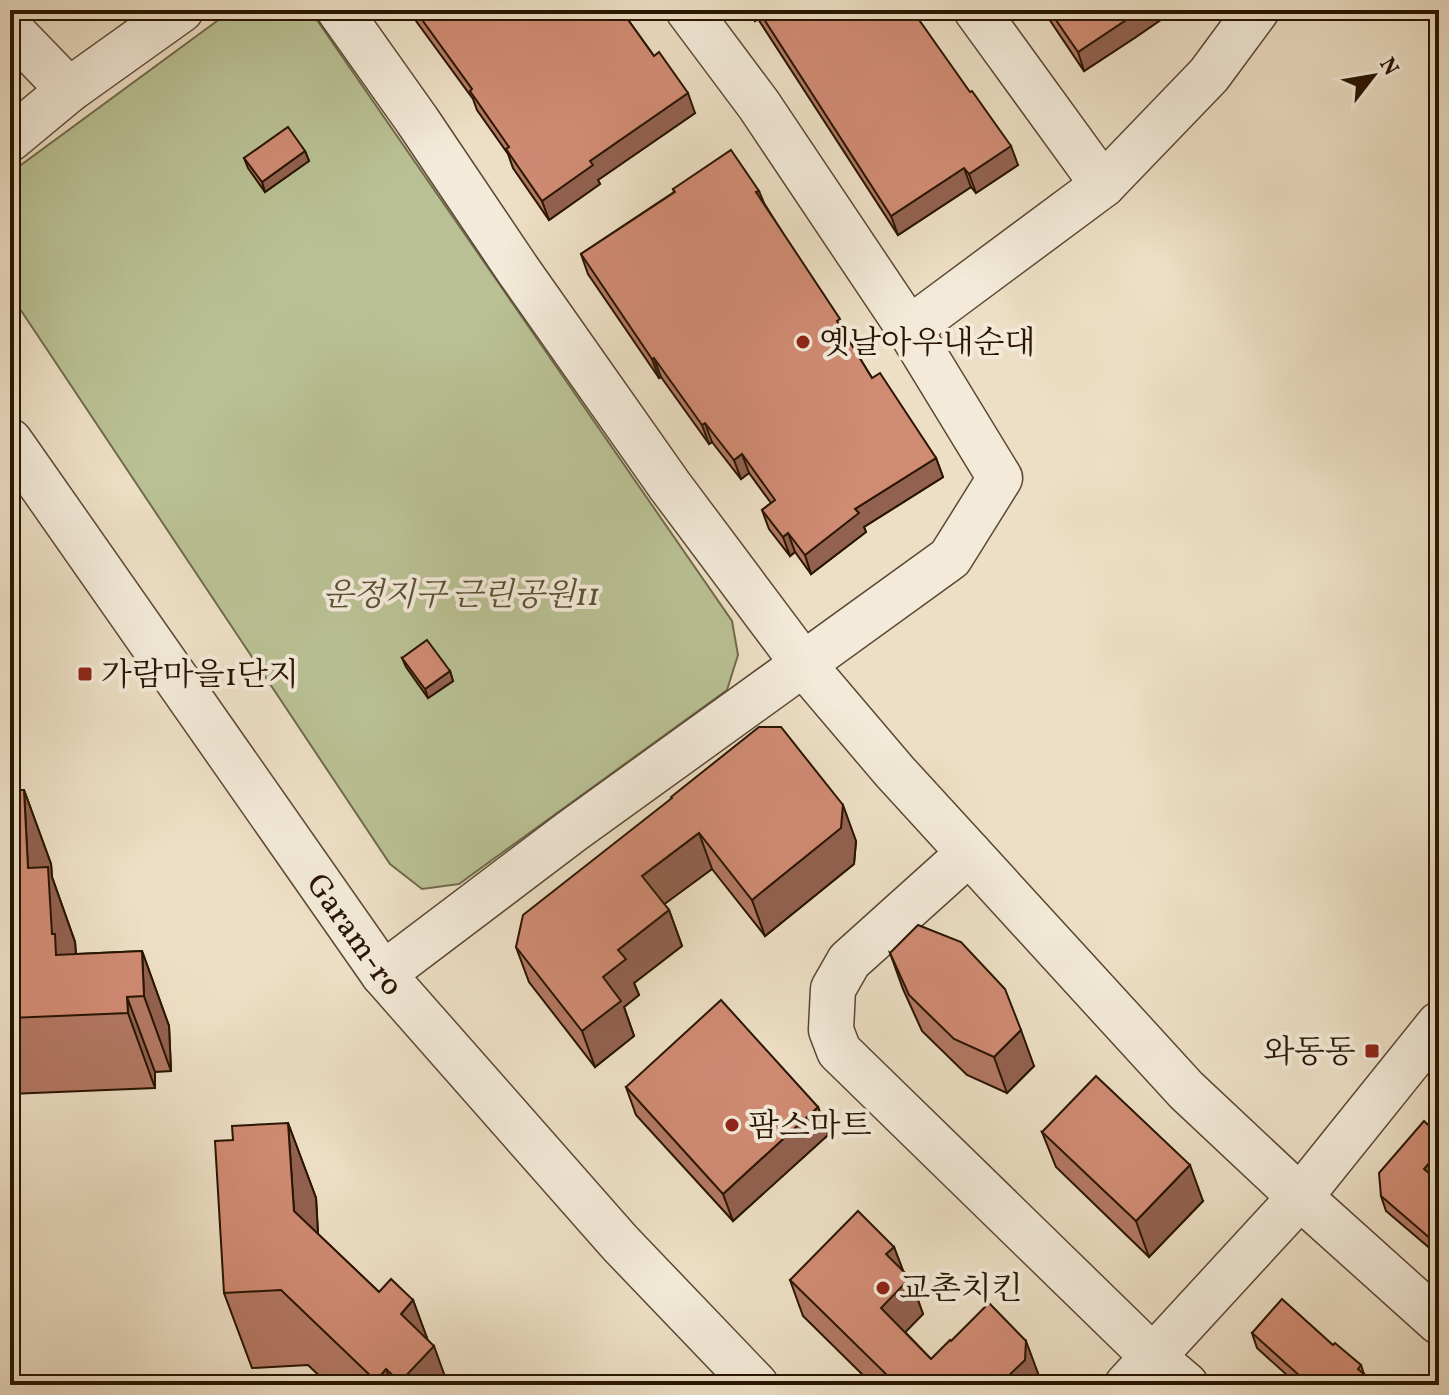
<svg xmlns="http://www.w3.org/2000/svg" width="1449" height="1395" font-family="Vollkorn,'Noto Serif KR',serif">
  <rect width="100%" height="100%" fill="#eddfc5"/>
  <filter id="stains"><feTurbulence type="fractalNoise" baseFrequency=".0025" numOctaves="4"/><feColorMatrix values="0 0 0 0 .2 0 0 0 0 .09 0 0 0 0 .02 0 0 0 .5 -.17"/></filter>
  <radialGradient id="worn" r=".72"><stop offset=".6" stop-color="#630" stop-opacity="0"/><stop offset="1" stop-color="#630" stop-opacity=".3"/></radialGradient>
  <polygon fill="#b9c194" stroke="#716b4b" stroke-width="2" points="232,10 310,10 732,621 738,655 727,690 459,884 422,889 390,864 10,294 10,173"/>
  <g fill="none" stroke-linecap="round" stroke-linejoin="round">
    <g stroke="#5a4833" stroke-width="47">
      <g id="minor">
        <polyline points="339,10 417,120 518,270 670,486 804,665 895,772 1186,1090 1300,1197 1439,1322"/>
        <polyline points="976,10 1103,185"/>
        <polyline points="10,29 69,90"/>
        <polyline points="10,139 69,90 181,10"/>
        <polyline points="909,329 1103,185 1209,75 1257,10"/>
        <path id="s1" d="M10,441L383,974L620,1243L756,1385"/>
        <polyline points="969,853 849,961 833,989 831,1030 839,1051 1152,1356 1186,1385"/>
        <polyline points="383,974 572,831 950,558 1000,478 909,329 759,105 688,10"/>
        <polyline points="1127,1385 1300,1197 1439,1024"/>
      </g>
    </g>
    <use href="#minor" stroke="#f3ead9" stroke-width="44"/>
  </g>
  <g fill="#b37863" stroke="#291502" stroke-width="2">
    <polygon points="57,10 85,10 83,12"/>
    <polygon points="408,10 621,10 695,113 598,180 600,184 549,220 513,168 508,154 477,110 473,99"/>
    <polygon points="748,10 912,10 1018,165 976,193 971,187 898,235 758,19 755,21"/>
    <polygon points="1043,10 1175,10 1136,37 1084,71"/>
    <polygon points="305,151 309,161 265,192 248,168 244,158"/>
    <polygon points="673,189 759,191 764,203 872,378 936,458 943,477 864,527 866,532 811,574 795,552 790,556 769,529 762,510 771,503 749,473 741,479 712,442 709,444 661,377 659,378 588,274 581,254 674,192"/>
    <polygon points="402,658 450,671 453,681 428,698 406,667"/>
    <polygon points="10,790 24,790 51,864 52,877 75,942 76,954 142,951 169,1026 171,1071 155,1072 155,1088 10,1094"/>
    <polygon points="671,799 856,841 854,864 765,936 712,869 664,904 669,910 682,946 634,983 639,995 624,1007 634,1036 595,1067 529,982 516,947"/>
    <polygon points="890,953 1034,1066 1007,1093 967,1075 922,1031 903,989"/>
    <polygon points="626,1087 818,1107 828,1135 733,1221 636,1115"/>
    <polygon points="288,1123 316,1198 318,1234 379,1292 413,1300 428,1341 448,1385 329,1385 308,1365 252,1368 224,1293 233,1140"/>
    <polygon points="1042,1132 1203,1201 1149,1257 1056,1167"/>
    <polygon points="1439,1173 1435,1178 1439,1182 1439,1256 1386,1211 1381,1196"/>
    <polygon points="894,1247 903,1271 910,1278 923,1314 905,1332 931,1359 1039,1376 1039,1385 873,1385 803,1316 790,1280"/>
    <polygon points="1252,1333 1333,1345 1361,1365 1364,1374 1377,1385 1298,1385 1257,1348"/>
  </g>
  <g fill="#926150" stroke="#291502" stroke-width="2">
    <polygon points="751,10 755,10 758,19 755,21"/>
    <polygon points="1141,10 1175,10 1136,37 1084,71 1078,52"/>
    <polygon points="688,93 695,113 598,180 600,184 549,220 542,201 590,161"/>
    <polygon points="1011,146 1018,165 976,193 969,174"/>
    <polygon points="305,151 309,161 265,192 262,182"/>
    <polygon points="964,168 971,187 898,235 891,216"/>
    <polygon points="654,358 661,377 659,378 652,359"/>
    <polygon points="705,423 712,442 709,444 702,425"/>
    <polygon points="742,454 749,473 741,479 734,460"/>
    <polygon points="936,458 943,477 864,527 866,532 811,574 805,555 855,509"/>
    <polygon points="788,533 795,552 790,556 783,537"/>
    <polygon points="450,671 453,681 428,698 425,689"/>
    <polygon points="24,790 51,864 52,877 75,942 79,998 56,955 28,868"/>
    <polygon points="843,805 856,841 854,864 765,936 752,900"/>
    <polygon points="699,833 712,869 655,911 642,876"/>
    <polygon points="669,910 682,946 634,983 639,995 624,1007 634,1036 595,1067 582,1031 603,977 618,950"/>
    <polygon points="142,951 169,1026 171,1071 144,996"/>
    <polygon points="127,997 155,1072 155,1088 128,1013"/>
    <polygon points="1021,1030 1034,1066 1007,1093 994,1057"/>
    <polygon points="818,1107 828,1135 733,1221 723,1194"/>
    <polygon points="288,1123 316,1198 321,1286 294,1211"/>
    <polygon points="1439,1152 1439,1173 1430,1184 1424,1169"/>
    <polygon points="1190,1165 1203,1201 1149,1257 1136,1221"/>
    <polygon points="894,1247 907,1281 910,1278 923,1314 894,1344 881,1308 886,1254"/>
    <polygon points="413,1300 431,1349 434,1346 448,1385 401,1385 400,1382 401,1314"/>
    <polygon points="1026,1341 1039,1376 1039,1385 999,1385"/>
    <polygon points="386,1369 392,1385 378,1385 376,1381"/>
  </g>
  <g fill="#d08b73" stroke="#291502" stroke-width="2">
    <polygon points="415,10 621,10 654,56 659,52 688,93 590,161 593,165 542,201 506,149 509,147 470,91 472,89"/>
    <polygon points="758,10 912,10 970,92 972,91 1011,146 969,174 964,168 891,216"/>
    <polygon points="1049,10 1141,10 1078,52"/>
    <polygon points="288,127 305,151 262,182 244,158"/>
    <polygon points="731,150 759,191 756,192 840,319 837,321 872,378 880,373 936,458 855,509 859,513 805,555 788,533 783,537 762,510 775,500 742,454 734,460 705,423 702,425 654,358 652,359 581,254 675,192 673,189"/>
    <polygon points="427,640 450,671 425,689 402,658"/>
    <polygon points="759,727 781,727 843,805 841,828 752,900 699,833 642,876 669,910 618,950 626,959 603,977 621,1001 582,1031 516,947 523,915 672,798 671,797"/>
    <polygon points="10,790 24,790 28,868 48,867 52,934 55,934 56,955 142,951 144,996 127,997 128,1013 10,1018"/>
    <polygon points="918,925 961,942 1005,989 1021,1030 994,1057 954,1039 909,995 890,953"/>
    <polygon points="721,1000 818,1107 723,1194 626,1087"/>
    <polygon points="1096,1076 1190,1165 1136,1221 1042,1132"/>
    <polygon points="1424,1121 1439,1135 1439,1152 1424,1169 1439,1182 1439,1246 1381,1196 1379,1173"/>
    <polygon points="288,1123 294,1211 379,1292 391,1279 413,1300 401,1314 434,1346 400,1382 386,1369 376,1381 281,1290 224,1293 215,1141 233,1140 232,1126"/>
    <polygon points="858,1211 894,1247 886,1254 910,1278 881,1308 931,1359 950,1340 951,1341 989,1303 1026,1341 1025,1360 999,1385 893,1385 886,1378 888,1376 790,1280"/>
    <polygon points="1282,1299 1333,1345 1335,1343 1361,1365 1358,1369 1377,1385 1310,1385 1252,1333"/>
  </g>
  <g fill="#8f2418" stroke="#f3ead9" stroke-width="3">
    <circle cx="803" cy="342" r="8"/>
    <rect x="77" y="666" width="16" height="16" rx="4"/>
    <rect x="1364" y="1043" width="16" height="16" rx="4"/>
    <circle cx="732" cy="1125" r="8"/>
    <circle cx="883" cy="1288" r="8"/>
  </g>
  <g text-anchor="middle" stroke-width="8" stroke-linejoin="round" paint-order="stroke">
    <g font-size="32" fill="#291502" stroke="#f3ead9" text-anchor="start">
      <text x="819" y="353">옛날아우내순대</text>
      <text x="101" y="685">가람마을1단지</text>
      <text x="1356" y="1062" text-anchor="end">와동동</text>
      <text x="748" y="1136">팜스마트</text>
      <text x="899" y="1299">교촌치킨</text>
    </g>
    <g font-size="32" font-style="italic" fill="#5b5135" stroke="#f3ead9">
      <text x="461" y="605">운정지구 근린공원11</text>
    </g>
    <g font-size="32" fill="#291502" stroke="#f3ead9">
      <text dy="11" stroke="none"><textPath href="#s1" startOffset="602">Garam-ro</textPath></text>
    </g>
  </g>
  <rect width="1449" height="1395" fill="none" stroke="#eddfc5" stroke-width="40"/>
  <rect x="12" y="12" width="1425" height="1371" fill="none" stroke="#291502" stroke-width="4"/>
  <rect x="20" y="20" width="1409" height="1355" fill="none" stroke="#291502" stroke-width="2"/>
  <g transform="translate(1373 76) rotate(59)" stroke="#f3ead9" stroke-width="6" paint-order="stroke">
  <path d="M0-6L14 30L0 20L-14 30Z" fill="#291502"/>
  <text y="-12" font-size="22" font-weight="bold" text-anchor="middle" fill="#291502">N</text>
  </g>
  <rect width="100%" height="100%" filter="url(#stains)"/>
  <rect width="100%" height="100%" fill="url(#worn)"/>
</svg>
